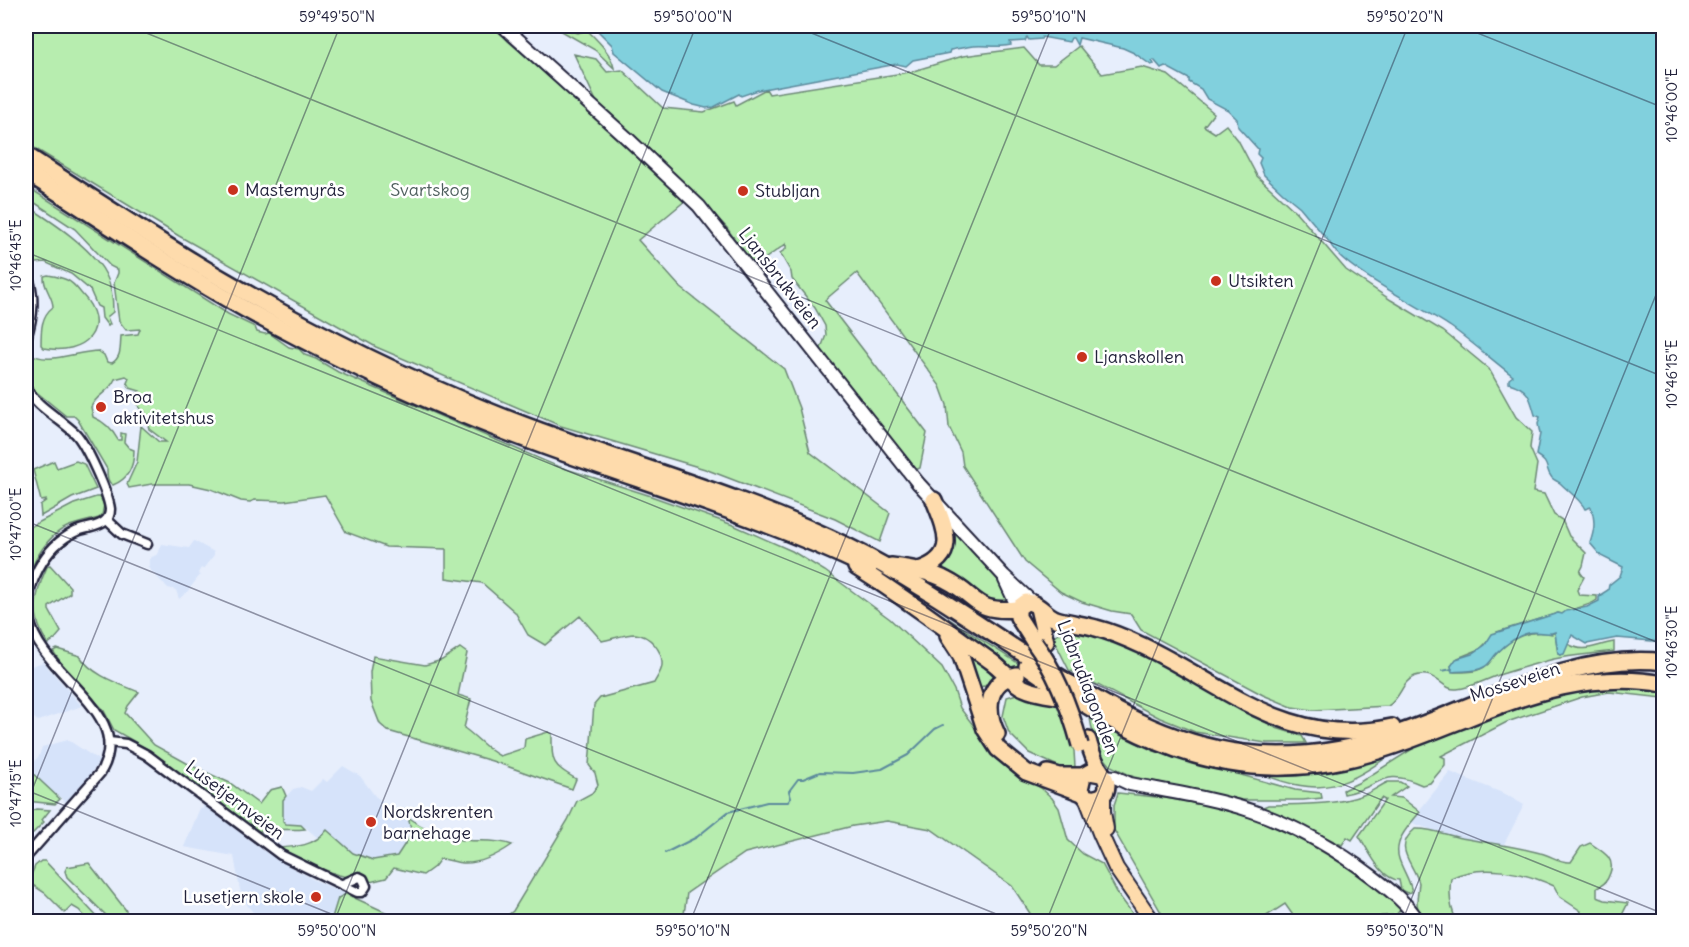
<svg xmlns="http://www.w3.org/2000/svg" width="1689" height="947" font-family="Delius,sans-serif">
  <rect width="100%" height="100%" fill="#e7eefc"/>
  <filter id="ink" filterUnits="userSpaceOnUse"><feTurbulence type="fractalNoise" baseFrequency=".0167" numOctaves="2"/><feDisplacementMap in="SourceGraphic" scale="12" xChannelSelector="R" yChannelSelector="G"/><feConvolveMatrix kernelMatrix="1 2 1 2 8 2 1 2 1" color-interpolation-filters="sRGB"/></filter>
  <g filter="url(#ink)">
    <g fill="#d6e3fa">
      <polygon points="194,541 214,552 214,555 203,569 201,568 198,573 200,575 187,592 179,599 176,590 168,588 152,572 149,567 150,558 158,554 162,544 189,548"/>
      <polygon points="43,662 82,706 38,721 34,718 26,692 26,668"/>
      <polygon points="68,740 100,761 81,787 66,802 44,785 28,769 39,756 42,747"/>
      <polygon points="343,766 360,776 375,796 392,809 408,817 412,833 397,856 373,860 352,852 327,830 319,839 305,827 286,824 283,821 283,800 293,789 301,787 311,791 323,779 327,782"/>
      <polygon points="1450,772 1505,794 1524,805 1501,850 1468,843 1410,822"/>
      <polygon points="203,804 268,854 314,880 346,894 338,898 331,921 257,921 258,919 248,906 240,890 234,856 184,847 200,808 203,809"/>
    </g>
    <g fill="#b7edaf" stroke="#6c8875" stroke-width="1.5">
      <polygon points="26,26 495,26 508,41 659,172 686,200 638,240 680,287 784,369 799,408 810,452 890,513 880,542 835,519 705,469 561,426 376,347 179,236 26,143"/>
      <path d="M553,26L578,33L587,30C599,42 611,53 614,68L595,50Z"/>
      <path d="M1079,46L1102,74L1142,67L1168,75L1214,113L1204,126L1215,133L1226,125L1238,140L1257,176L1296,212L1346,270L1391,300L1443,331L1489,369L1516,417L1532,432L1530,448L1537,464L1533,492L1544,494L1554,515L1562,520L1569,536L1586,553L1583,566L1580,572L1584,577L1577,590L1579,595L1597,596V600C1586,608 1573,607 1562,614L1558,613L1497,632L1480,649L1458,658L1451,666L1454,672C1465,672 1478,673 1487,665C1490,663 1493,657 1496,654C1512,637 1529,629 1552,634L1555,632L1558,654L1560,655L1568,644C1585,654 1595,645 1614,642V651C1594,654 1574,655 1554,659C1538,663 1521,668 1505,673C1490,677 1472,688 1457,689C1442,691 1436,669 1415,676C1401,682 1402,697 1388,706L1313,710L1292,707L1263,695L1141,630L1131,614L1112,611L1082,602L1061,592L1025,562L963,466L961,452L949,427L947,405L940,386L857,273L825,300L927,433L920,468L915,470L820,351L826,335L825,326L815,308L792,279L791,272L780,253L786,249V244L756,265L751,264L727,228L709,209L597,103L574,54L596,59L607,72L622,70L663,108L704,112L734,101L736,105L766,89L769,94L910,72L963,56L1024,48L1039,65H1054Z"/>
      <path d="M26,186L228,314L255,327L257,332L265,334L269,333L289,347L299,349L305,355L316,359L338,372L554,465L648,495L733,525L792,551L825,571L890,619L942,668L954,690L960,708L993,751L1009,767L1041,788L1052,798L1059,808L1068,840L1083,854L1102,864L1118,894L1138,921H1035L1012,886L931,829L887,821L853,826L745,853L687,893L683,921H445L471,918L503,919L513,911L568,820L577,801L592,793L598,785L595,773L589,765L594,705L600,698L654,683C657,677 662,671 662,665C663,651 650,635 635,634C625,634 612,639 602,641L580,616L545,645L528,635L515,612L482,583L446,578V549L386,547L346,532L325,495L284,501L255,500L250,502L241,501L211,489L189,484H152L129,488L127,484L137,462L141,426L159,442H166L149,429L145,412C138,408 136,402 136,395L140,391L130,388L127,383L129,378L126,376L115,379C109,393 97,394 91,407L93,417C105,422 112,429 118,440H121V433L125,434L124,442L129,448L134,450C134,466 129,479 113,485C107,482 107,475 107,469L78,420L74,416H66L34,390L26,376V357L30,353C46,366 77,351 98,351L104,355L107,362L112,363C122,357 120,346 121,336L138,334L140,329L126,330L119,321L118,314L114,283L118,273V270L110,266L75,229L26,197Z"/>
      <path d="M26,205C51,221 93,248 106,275C112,286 113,300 113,312L107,317L110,324L108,326L102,318L101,308L97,306L90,290L71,274L45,262L29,264L26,261Z"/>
      <path d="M48,275C54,276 61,277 67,280C72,282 77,288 81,293C114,328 85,356 44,348L41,345C41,330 41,316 53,307C53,296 43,288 44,276Z"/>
      <polygon points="54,461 57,468 76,461 84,464 96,489 72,498 41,516 40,505 47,500 41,501 33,470"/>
      <path d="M96,497H100L104,505L102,515L99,518C88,521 77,523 67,527C46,536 35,560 26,579V529L74,504Z"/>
      <polygon points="946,522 998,575 1012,604 998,607 933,569"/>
      <path d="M50,565L70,587V593L49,607V610L61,632L55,639L48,644C30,617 34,595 47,567Z"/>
      <polygon points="927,605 1027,669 1009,673 925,606"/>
      <polygon points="1069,628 1084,629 1124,644 1276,728 1302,736 1306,743 1266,743 1195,732 1160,718 1069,670 1055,642 1055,635"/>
      <polygon points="957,642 1004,674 990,688 984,686 974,688"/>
      <path d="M460,648L467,653L458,695L471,699L464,728C477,737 486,749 500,756L524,748L525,739L548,732L552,734C552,763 551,764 576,779L572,789L492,761L388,731L380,724L371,701L370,672L373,656L425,665L442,660Z"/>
      <path d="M57,649L80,656C91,675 120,684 139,692L128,706L125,713L154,745L192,766L230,783L259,804L270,790L282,787L286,796L283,800V821L286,824L301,825L305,829C288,831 271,827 255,832L149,750L114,730L103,709L69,675L53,651Z"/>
      <path d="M1612,685L1663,690V698L1609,692L1582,697L1507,722L1441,756L1445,758V765L1430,783L1422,785C1382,766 1381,788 1344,794L1343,790L1360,782L1417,746L1525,702L1548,694Z"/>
      <polygon points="1020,693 1057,701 1074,751 1075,767 1060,767 1029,753 1009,733 1003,716 1007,697"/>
      <polygon points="1090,718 1122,736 1154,751 1295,790 1321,793 1322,798 1303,800 1242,800 1134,777 1111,766 1100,753 1094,740"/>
      <path d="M1397,750C1346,787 1322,799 1260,773Z"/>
      <polygon points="28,769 60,799 55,804 26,801 26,771"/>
      <path d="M1388,782H1400L1407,786L1391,797L1402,798L1420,812C1409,825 1393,841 1399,859C1403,871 1410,880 1412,892L1407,893L1401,890L1399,880C1381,880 1368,849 1359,836L1385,800L1381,798L1352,840L1347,837L1342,845L1263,807L1268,805C1298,804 1334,806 1363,795C1372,792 1379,786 1388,782Z"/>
      <polygon points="1118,793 1165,798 1230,809 1272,822 1343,860 1400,904 1400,910 1396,915 1381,916 1379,921 1342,921 1339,915 1326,919 1326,921 1297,921 1285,904 1259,921 1166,921 1114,830 1114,805"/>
      <polygon points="36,809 50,810 42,820 44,822 30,836 26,830 29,812"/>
      <path d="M408,817C421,827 439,835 456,839C475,843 494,838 512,845C499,854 480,864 463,863C455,863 449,859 440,859L434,867L423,875L394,868L386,878L370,882L362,874L347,877L339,875L292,858L277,848C297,847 314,846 327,830L353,853L373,860L397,856L412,833Z"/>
      <path d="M1415,829C1431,828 1446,835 1461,838C1488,843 1514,846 1540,853C1551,855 1559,863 1571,862L1581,847L1590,843C1601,851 1616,857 1610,873C1607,882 1604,884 1597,888V897L1605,900L1628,903L1619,921H1575L1579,919L1581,911L1560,897L1554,886C1525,872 1481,863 1451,878C1449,892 1450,909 1457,921H1424C1414,904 1417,902 1419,883C1413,862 1392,848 1415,829Z"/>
      <polygon points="41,861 45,861 101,921 89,921 79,910 72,906 65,913 45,893 28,882 35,866"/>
      <polygon points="89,863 125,909 129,917 124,921 112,921 67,877 65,871 67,867"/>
      <polygon points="346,894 405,921 331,921 338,898"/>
    </g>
    <path fill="#81d0dd" stroke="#5b8a9c" stroke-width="1.5" d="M593,26H1663V642L1617,638L1587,644L1572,635L1564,654L1560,655L1558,654L1555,632C1547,636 1538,630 1528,633C1517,636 1505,645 1497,653C1492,658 1490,664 1484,667C1474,673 1463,670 1452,672L1451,666L1456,659L1472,654L1485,645L1492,634L1558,613L1562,614L1566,611L1587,607L1599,601V597L1604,595H1600L1608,590L1609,585L1620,576L1623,567L1601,556L1590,543C1594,531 1596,523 1591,507L1585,509C1580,499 1568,491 1560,483C1557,481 1554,480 1552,478C1544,468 1551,464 1536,455L1540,434L1538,424L1540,417L1535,415C1530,397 1529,389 1509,383V379L1513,376C1492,360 1472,342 1451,327C1425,309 1339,267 1330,243L1300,207L1283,193L1264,175L1259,163L1261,158L1257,154L1258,149L1238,127L1237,119L1228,110L1207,99L1201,89L1189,82V79L1165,66L1161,68L1154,60L1152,61L1154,64L1151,65L1134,53L1123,48L1079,38L1077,45L1073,38H1071L1069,42L1042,37L1041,39L1029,40L1027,37L1025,41L1010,42L1011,45C998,48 987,45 974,46C966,47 957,49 950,50L949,53L913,60L906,66L897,64L758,90L741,96L739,94L714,107L706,108L694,105L662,92L614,52L612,45Z"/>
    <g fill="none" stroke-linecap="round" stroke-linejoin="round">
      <g stroke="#5b8a9c" stroke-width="2">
        <polyline points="1442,671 1452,669"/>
        <polyline points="665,853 697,837 728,812 767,802 788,802 791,798 789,791 798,779 803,779 820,772 853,773 882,769 908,755 935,729 943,725"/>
      </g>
      <g stroke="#22223b" stroke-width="13">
        <g id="street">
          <path d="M26,273C36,295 33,316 26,339"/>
          <path d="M26,389C38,407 59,418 75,433C86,444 108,493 110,509C110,514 109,518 105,521C98,528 84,527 75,532C45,546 23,586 29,619C40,676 138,713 100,773L26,857"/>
          <polyline points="107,520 122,534 147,544"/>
          <polyline points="109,742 126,744 147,755 281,855 357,892 362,892 366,886 363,879 359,877 343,884"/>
        </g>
      </g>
      <g stroke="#22223b" stroke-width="16">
        <g id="secondary">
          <polyline points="503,26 628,139 699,206 918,483 1004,576 1032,602"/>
          <polyline points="1005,580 1018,608"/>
          <path d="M1103,776L1115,777L1130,784C1171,792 1213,798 1252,811C1296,826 1336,849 1373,877C1390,890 1407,903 1419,922"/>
        </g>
      </g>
      <g stroke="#22223b" stroke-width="18">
        <g id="primary">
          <polyline points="1103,795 1103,812 1106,829"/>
          <polyline points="1086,797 1100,833 1116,868 1153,922"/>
        </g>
      </g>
      <g stroke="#22223b" stroke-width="20">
        <g id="highway">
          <path d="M26,155C91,197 157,241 224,280C310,330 399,375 491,412C608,460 733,490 847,546C914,579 976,623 1039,664C1103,705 1167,744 1244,753C1295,759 1347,751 1396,734C1479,706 1574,651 1664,662"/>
          <path d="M26,172C98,218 170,267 245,309C311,345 378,379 447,408C586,468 733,503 869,568"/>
          <path d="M891,566C910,568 930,571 946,580C980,597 973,613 1018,609"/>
          <path d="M856,567C903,596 947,630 992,662C1003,670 1012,683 1024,688C1036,694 1052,695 1064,697"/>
          <path d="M919,570C959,557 946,530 934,500"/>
          <polyline points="1038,608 1046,642"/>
          <polyline points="948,636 961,656 985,729 998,749 1026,772 1082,793"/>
          <path d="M1034,642L1018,617V608L1026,602C1038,602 1045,615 1056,619C1069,623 1083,624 1096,628C1112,632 1128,639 1143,646C1228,687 1289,749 1392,727"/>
          <path d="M1027,666C1125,735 1220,787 1344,760C1386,751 1425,734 1465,719C1529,693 1593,671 1664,684"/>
          <path d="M997,734C985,710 987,680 1017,675"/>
          <path d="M1088,740C1090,748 1093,756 1096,763C1099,770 1107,777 1107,785C1107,797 1096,800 1086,797L1080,789L1083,776L1090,772L1101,774"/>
          <polyline points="1048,773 1059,776 1083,776"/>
        </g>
      </g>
      <use href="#street" stroke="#fff" stroke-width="8"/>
      <use href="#secondary" stroke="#fff" stroke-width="12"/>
      <use href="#primary" stroke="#fedbac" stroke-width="14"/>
      <use href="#highway" stroke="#fedbac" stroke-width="15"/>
      <g stroke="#22223b" stroke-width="20" stroke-linecap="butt">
        <path id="highway-bridge" d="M1034,642C1057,673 1070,708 1080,745"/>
      </g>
      <use href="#highway-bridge" stroke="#fedbac" stroke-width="15"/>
    </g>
  </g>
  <path fill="none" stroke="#22223b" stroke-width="1.5" stroke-opacity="0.45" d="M129,26L1664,645M794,26L1664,377M1460,26L1664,108M26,252L1664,914M26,521L1016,922M26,790L351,922M26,805L340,26M334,922L696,26M690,922L1052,26M1046,922L1408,26M1402,922L1664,275"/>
  <g fill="#c8321e" stroke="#fff" stroke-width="2">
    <circle cx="233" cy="190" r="6"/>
    <circle cx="743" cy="191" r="6"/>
    <circle cx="1216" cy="281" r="6"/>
    <circle cx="1082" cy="357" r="6"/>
    <circle cx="101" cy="407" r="6"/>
    <circle cx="371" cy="822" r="6"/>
    <circle cx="316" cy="897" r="6"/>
  </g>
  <g text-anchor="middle" stroke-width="5" stroke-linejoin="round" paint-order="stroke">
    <g font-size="18" fill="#22223b" stroke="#fff" text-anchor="start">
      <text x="245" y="196">Mastemyrås</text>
      <text x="755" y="197">Stubljan</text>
      <text x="1228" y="287">Utsikten</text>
      <text x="1094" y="363">Ljanskollen</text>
      <text x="113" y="403">Broa<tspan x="113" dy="21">aktivitetshus</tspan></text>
      <text x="383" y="818">Nordskrenten<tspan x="383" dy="21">barnehage</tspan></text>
      <text x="304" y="903" text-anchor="end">Lusetjern skole</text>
    </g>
    <g font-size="18" fill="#4f5f5e" stroke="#fff">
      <text x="430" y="196">Svartskog</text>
    </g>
    <g font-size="18" fill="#22223b" stroke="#fff">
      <text transform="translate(780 278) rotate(52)" y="6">Ljansbrukveien</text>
      <text transform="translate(1515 682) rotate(-18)" y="6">Mosseveien</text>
      <text transform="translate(1088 687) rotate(69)" y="6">Ljabrudiagonalen</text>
      <text transform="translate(235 800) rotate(37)" y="6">Lusetjernveien</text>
    </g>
  </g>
  <rect width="1689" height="947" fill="none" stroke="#fff" stroke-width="66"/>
  <rect x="33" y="33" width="1623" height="881" fill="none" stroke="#22223b" stroke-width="2"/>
  <g font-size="15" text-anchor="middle" fill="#22223b">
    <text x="337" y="22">59°49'50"N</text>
    <text x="693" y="22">59°50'00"N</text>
    <text x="1049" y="22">59°50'10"N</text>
    <text x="1405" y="22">59°50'20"N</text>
    <text transform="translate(1672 105) rotate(-90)" y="5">10°46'00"E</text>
    <text transform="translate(16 255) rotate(-90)" y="5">10°46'45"E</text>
    <text transform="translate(1672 374) rotate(-90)" y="5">10°46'15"E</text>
    <text transform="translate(16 524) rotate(-90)" y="5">10°47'00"E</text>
    <text transform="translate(1672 642) rotate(-90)" y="5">10°46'30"E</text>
    <text transform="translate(16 793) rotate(-90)" y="5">10°47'15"E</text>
    <text x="337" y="936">59°50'00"N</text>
    <text x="693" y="936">59°50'10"N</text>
    <text x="1049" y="936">59°50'20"N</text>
    <text x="1405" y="936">59°50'30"N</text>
  </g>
</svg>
